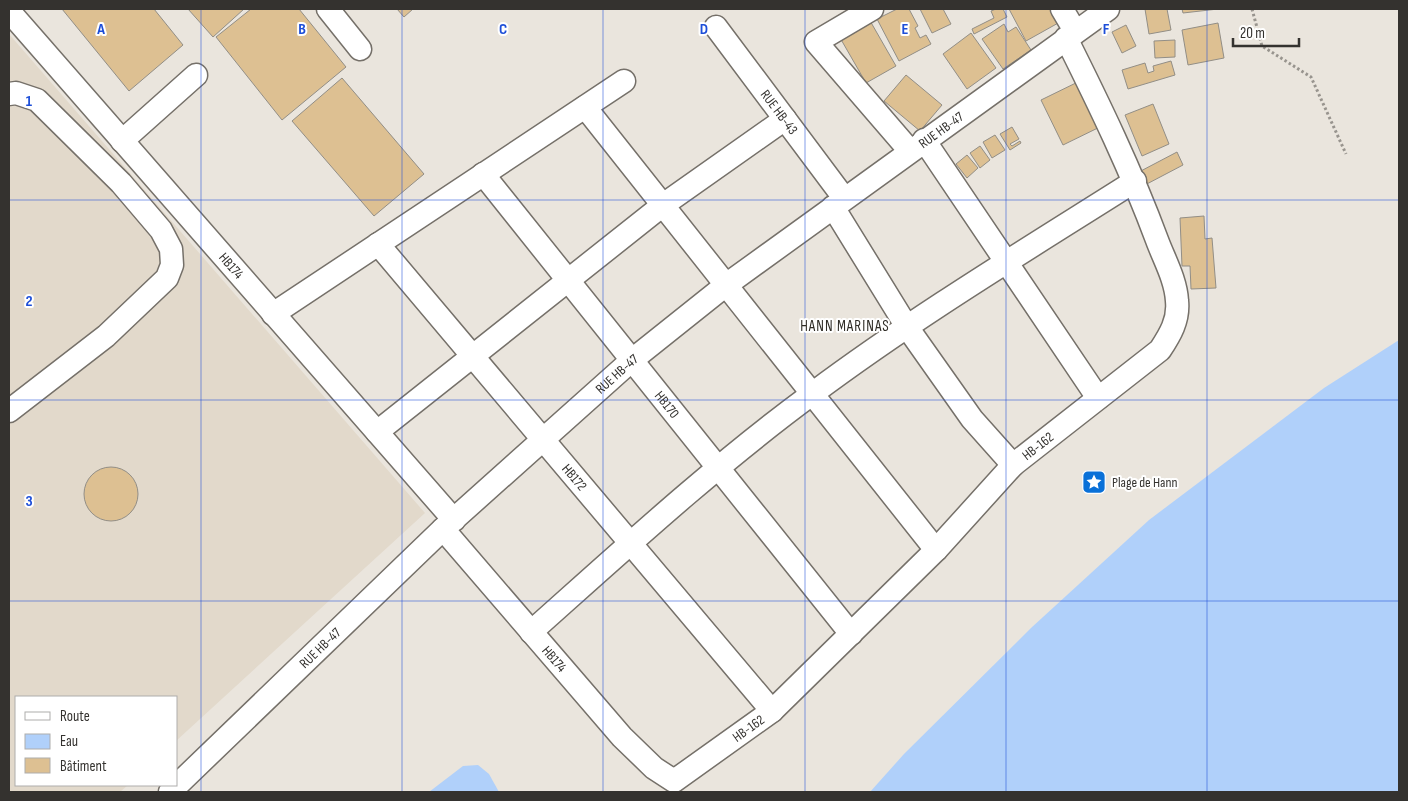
<svg xmlns="http://www.w3.org/2000/svg" width="1408" height="801" font-family="'Sofia Sans Condensed',sans-serif">
  <rect width="100%" height="100%" fill="#eae5dd"/>
  <polygon fill="#e2d9cb" points="9,34 425,513 176,741 176,697 16,697 16,785 128,785 120,792 9,792"/>
  <g fill="#b0d0fa">
    <polygon points="1399,340 1399,792 870,792 904,754 1031,628 1149,520 1324,388"/>
    <polygon points="478,765 489,774 499,792 429,792 463,766"/>
  </g>
  <g fill="#ddc092" stroke="#928e86">
    <polygon points="62,9 154,9 183,45 129,91"/>
    <polygon points="188,9 244,9 213,37"/>
    <polygon points="251,9 299,9 346,67 282,120 216,37"/>
    <polygon points="397,9 413,9 404,17"/>
    <polygon points="897,9 909,9 918,26 915,28 920,38 926,35 931,44 899,61 877,19"/>
    <polygon points="920,9 943,9 951,24 932,33"/>
    <polygon points="996,9 1003,9 1007,17 974,34 972,29 994,18 991,11"/>
    <polygon points="1009,9 1052,9 1060,22 1026,41"/>
    <polygon points="1145,9 1167,9 1171,30 1149,34"/>
    <polygon points="1182,9 1218,9 1183,13"/>
    <polygon points="869,19 896,66 866,83 839,36"/>
    <polygon points="1218,23 1224,58 1188,65 1182,30"/>
    <polygon points="1004,24 1008,32 1016,27 1031,50 1003,69 982,39"/>
    <polygon points="1126,25 1136,46 1122,53 1112,32"/>
    <polygon points="971,33 996,68 967,89 943,54"/>
    <polygon points="1175,40 1175,57 1155,58 1154,41"/>
    <polygon points="1171,61 1175,75 1128,89 1122,70 1145,63 1148,73 1154,71 1153,66"/>
    <polygon points="906,75 942,105 920,131 884,101"/>
    <polygon points="342,78 424,174 374,216 292,121"/>
    <polygon points="1084,79 1106,124 1063,145 1041,100"/>
    <polygon points="1153,104 1169,144 1142,156 1125,115"/>
    <polygon points="1012,127 1019,139 1010,144 1012,146 1020,141 1021,143 1010,150 1000,134"/>
    <polygon points="995,135 1005,150 992,158 983,142"/>
    <polygon points="980,146 990,160 980,168 970,153"/>
    <polygon points="1177,152 1183,165 1143,186 1137,173"/>
    <polygon points="967,155 978,168 967,178 956,164"/>
    <polygon points="1204,216 1205,239 1212,238 1216,288 1191,289 1190,266 1182,266 1180,218"/>
    <circle cx="111" cy="494" r="27"/>
  </g>
  <g fill="none" stroke-linecap="round" stroke-linejoin="round">
    <g stroke="#757069" stroke-width="25">
      <g id="minor">
        <polyline points="328,9 360,49"/>
        <polyline points="872,9 816,42 910,151"/>
        <polyline points="1062,9 1075,31"/>
        <path id="s1" d="M9,11L454,520"/>
        <path id="s2" d="M716,27L844,198"/>
        <polyline points="9,94 16,93 37,100 121,183 161,230 171,249 172,265 167,278 106,336 9,411"/>
        <polyline points="585,107 936,550"/>
        <polyline points="924,140 1098,398"/>
        <polyline points="122,141 196,75"/>
        <path id="s3" d="M483,174L851,634"/>
        <polyline points="833,207 907,327 972,419 1013,465"/>
        <path id="s4" d="M378,244L772,711"/>
        <polyline points="273,314 624,81"/>
        <polyline points="377,432 663,205 785,119"/>
        <path id="s5" d="M443,529L622,737L654,768L674,781L772,711L936,550L1013,465L1160,350C1170,335 1179,320 1177,301C1176,280 1164,259 1157,240C1131,170 1099,104 1066,38"/>
        <path d="M531,632C623,550 713,467 812,394C915,317 1026,250 1135,181"/>
        <path id="s6" d="M170,792L443,529L632,360L726,285L1108,9"/>
      </g>
    </g>
    <polyline stroke="#98948e" stroke-width="3" stroke-dasharray="2.5 2.5" stroke-linecap="butt" points="1252,9 1262,46 1311,77 1346,154"/>
    <use href="#minor" stroke="#fff" stroke-width="22"/>
  </g>
  <path fill="none" stroke="#1d4ed8" stroke-width="1" stroke-opacity="0.55" d="M201,9V792M402,9V792M603,9V792M805,9V792M1006,9V792M1207,9V792M9,200H1399M9,400H1399M9,601H1399"/>
  <defs>
    <g id="sight-square" transform="scale(1.25)"><rect x="-9" y="-9" width="18" height="18" rx="4" fill="#0970d8" stroke="#fff"/><path d="M0-6L1.8-2.2L6-1.7L2.9 1.2L3.7 5.4L0 3.3L-3.7 5.4L-2.9 1.2L-6-1.7L-1.8-2.2Z" fill="#fff"/></g>
  </defs>
  <g fill-rule="evenodd">
    <use href="#sight-square" x="1094" y="482"/>
  </g>
  <g text-anchor="middle" stroke-width="4" stroke-linejoin="round" paint-order="stroke">
    <g font-size="14" fill="#34322f" stroke="#fff">
      <text dy="5" stroke="none"><textPath href="#s2" startOffset="106">RUE HB-43</textPath></text>
      <text dy="5" stroke="none"><textPath href="#s6" startOffset="1018">RUE HB-47</textPath></text>
      <text dy="5" stroke="none"><textPath href="#s1" startOffset="338">HB174</textPath></text>
      <text dy="5" stroke="none"><textPath href="#s6" startOffset="612">RUE HB-47</textPath></text>
      <text dy="5" stroke="none"><textPath href="#s3" startOffset="295">HB170</textPath></text>
      <text dy="5" stroke="none"><textPath href="#s5" startOffset="839">HB-162</textPath></text>
      <text dy="5" stroke="none"><textPath href="#s4" startOffset="305">HB172</textPath></text>
      <text dy="5" stroke="none"><textPath href="#s6" startOffset="208">RUE HB-47</textPath></text>
      <text dy="5" stroke="none"><textPath href="#s5" startOffset="171">HB174</textPath></text>
      <text dy="5" stroke="none"><textPath href="#s5" startOffset="434">HB-162</textPath></text>
    </g>
    <g font-size="14" fill="#34322f" stroke="#fff" text-anchor="start">
      <text x="1112" y="487">Plage de Hann</text>
    </g>
    <g font-size="15" letter-spacing="1" fill="#2f2c26" stroke="#fff">
      <text x="845" y="331">HANN MARINAS</text>
    </g>
  </g>
  <g font-size="16" text-anchor="middle" font-weight="bold" fill="#1d4ed8" stroke="#fff" stroke-width="4" stroke-linejoin="round" paint-order="stroke">
    <text x="101" y="34">A</text>
    <text x="302" y="34">B</text>
    <text x="503" y="34">C</text>
    <text x="704" y="34">D</text>
    <text x="905" y="34">E</text>
    <text x="1106" y="34">F</text>
    <text x="29" y="106">1</text>
    <text x="29" y="306">2</text>
    <text x="29" y="506">3</text>
  </g>
  <rect width="1408" height="801" fill="none" stroke="#34322f" stroke-width="20"/>
  <rect x="15" y="696" width="162" height="90" fill="#ffffff" stroke="#aeadac"/>
  <rect x="25" y="712" width="25" height="8" fill="#ffffff" stroke="#aeadac"/>
  <text x="60" y="721" font-size="15" fill="#34322f">Route</text>
  <rect x="25" y="734" width="25" height="15" fill="#b0d0fa" stroke="#aeadac"/>
  <text x="60" y="746" font-size="15" fill="#34322f">Eau</text>
  <rect x="25" y="758" width="25" height="15" fill="#ddc092" stroke="#aeadac"/>
  <text x="60" y="771" font-size="15" fill="#34322f">Bâtiment</text>
  <path d="M1233 38v8h66v-8" fill="none" stroke="#34322f" stroke-width="2.5"/>
  <text x="1240" y="38" font-size="15" fill="#34322f" stroke="#ffffff" stroke-width="4" paint-order="stroke">20 m</text>
</svg>
